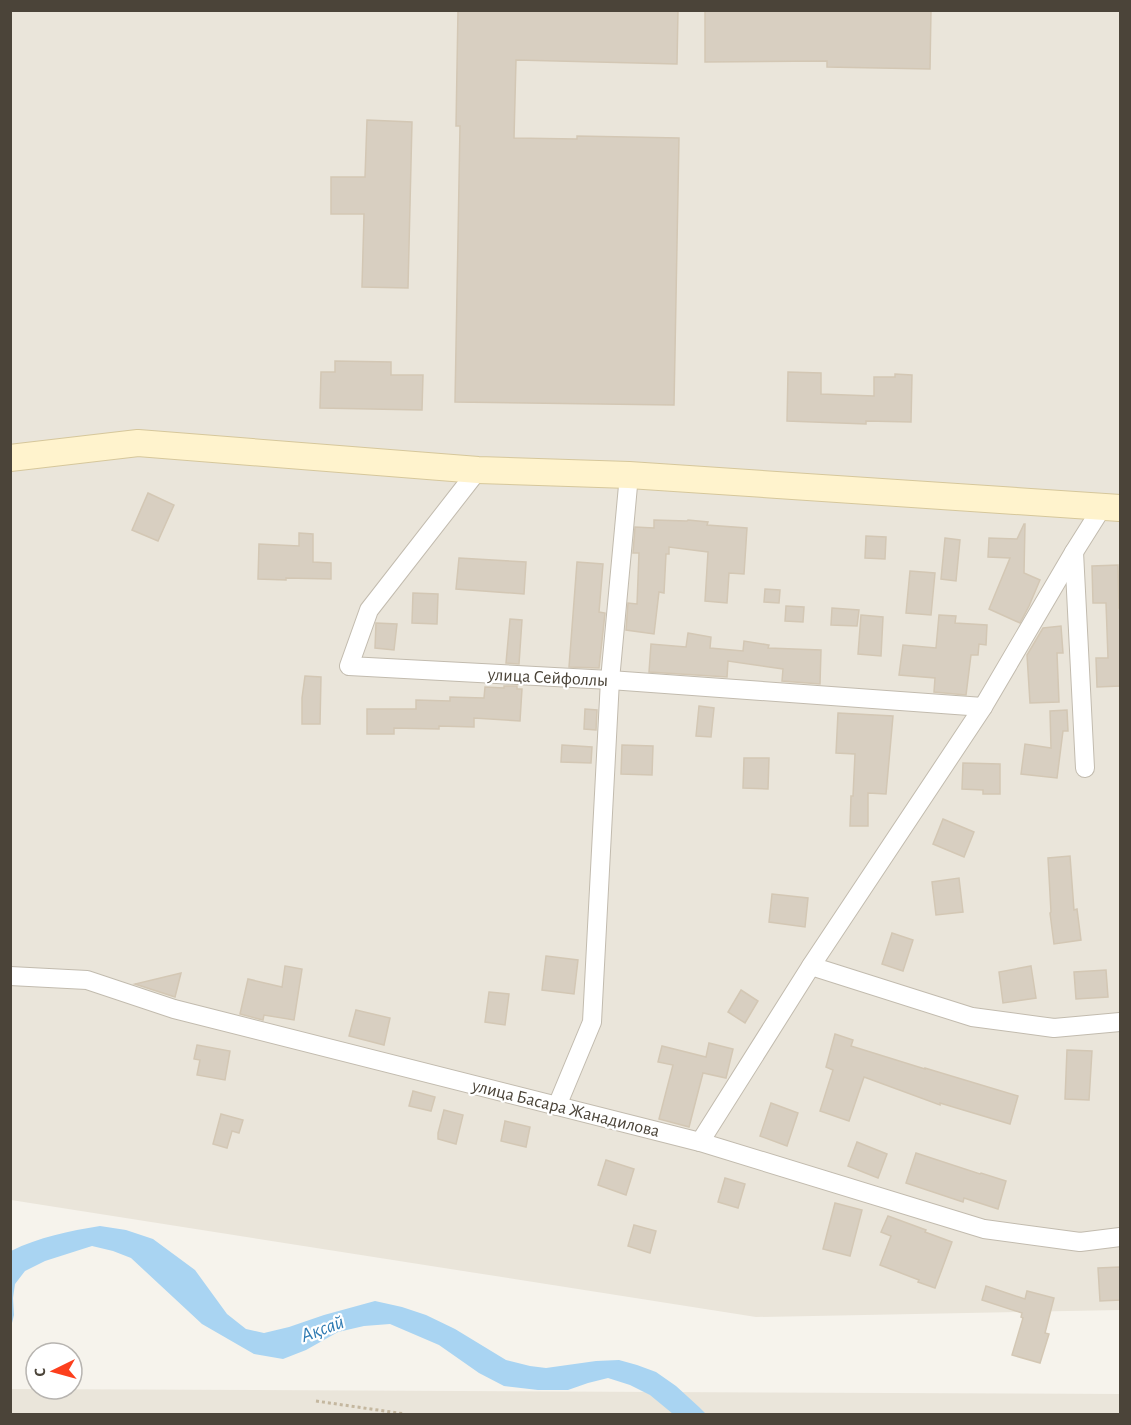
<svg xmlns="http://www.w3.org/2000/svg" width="1131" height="1425" font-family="'Alegreya Sans',sans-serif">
  <rect width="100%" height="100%" fill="#f6f3ec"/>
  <g fill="#eae5da">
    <polygon points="10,11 1120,11 1120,1310 756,1317 11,1200"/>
    <polygon points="10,1389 1120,1394 1120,1414 11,1414"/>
  </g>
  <path fill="#a9d4f2" d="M100,1226L126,1230L153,1239L195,1270L227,1314L246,1329L264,1333L289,1327L324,1315L375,1301L402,1307L426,1315L455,1329L506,1360L530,1366L546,1368L596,1361L619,1360L637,1365L656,1372L676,1386L699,1407L706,1414H673L650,1395L630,1385L608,1378L588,1383L568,1390H538L504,1386L479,1373L439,1345L390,1324L364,1326L338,1332L306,1350L283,1359L254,1354L202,1324L131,1258L113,1251L92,1246L45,1261L25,1271L15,1284L13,1298L14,1315L11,1327V1251C39,1237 69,1231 100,1226Z"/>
  <g fill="#d8cfc1" stroke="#d3c7b4" stroke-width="1.5">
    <polygon points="458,10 678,10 677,64 516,60 514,138 577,139 577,136 679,138 674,405 455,402 460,126 456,126"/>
    <polygon points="705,10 931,10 930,69 827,67 827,61 705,62"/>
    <polygon points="367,120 412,122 408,288 362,287 364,214 331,214 331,177 365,177"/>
    <polygon points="335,361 391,362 391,375 423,375 422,410 320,408 321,372 335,372"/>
    <polygon points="788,372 821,373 821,394 874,396 874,377 895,377 895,374 912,375 911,422 866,421 866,424 787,421"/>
    <polygon points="148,493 174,505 158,541 132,530"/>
    <polygon points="654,520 687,521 688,520 708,522 707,525 747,528 744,574 729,573 727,603 705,601 708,552 669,547 669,554 666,554 664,593 659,592 654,634 626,630 628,603 637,604 639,553 633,553 635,527 654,528"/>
    <polygon points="1024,524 1025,524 1024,573 1040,580 1029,606 1020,623 989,609 1010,558 988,557 989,538 1017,539"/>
    <polygon points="299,533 313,534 313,562 331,563 331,579 286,578 286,580 258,579 259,544 299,546"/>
    <polygon points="866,536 886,537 885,559 865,558"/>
    <polygon points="945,538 960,540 956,581 941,579"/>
    <polygon points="459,558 526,562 524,594 456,589"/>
    <polygon points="577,562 603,564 599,612 605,613 599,668 569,667"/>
    <polygon points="1118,565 1119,608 1120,608 1120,686 1097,687 1096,658 1108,658 1106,603 1093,603 1092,566"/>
    <polygon points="910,571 935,573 931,615 906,613"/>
    <polygon points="765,589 780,590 779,603 764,602"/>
    <polygon points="413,593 438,594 437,624 412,623"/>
    <polygon points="786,606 804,607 803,622 785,621"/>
    <polygon points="832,608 859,610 857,626 831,625"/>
    <polygon points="861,615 883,617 881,656 858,654"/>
    <polygon points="939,615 956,616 955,623 987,625 986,645 979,644 978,655 971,655 966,695 934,692 935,678 899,675 903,645 936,648"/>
    <polygon points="510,619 522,620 519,664 506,663"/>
    <polygon points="376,623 397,624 394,650 375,648"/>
    <polygon points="1061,626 1063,653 1057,653 1059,702 1030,703 1027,655 1043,628"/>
    <polygon points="688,633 711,637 710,648 743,651 744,641 769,645 768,648 821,650 820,684 782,681 783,669 728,661 727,677 649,672 651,644 686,647"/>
    <polygon points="305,676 321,677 320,724 302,724 302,698"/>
    <polygon points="504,686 517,686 517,689 522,689 520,721 474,718 474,727 439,726 439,729 394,728 394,734 367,734 367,709 416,709 416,700 450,701 450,697 484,698 485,687 504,688"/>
    <polygon points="699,706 714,708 711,737 696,736"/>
    <polygon points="585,709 597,710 596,730 584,729"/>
    <polygon points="1067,710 1068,731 1063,731 1057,778 1021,774 1025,744 1051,748 1050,711"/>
    <polygon points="838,713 893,716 886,794 868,793 868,826 850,826 851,796 853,796 855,754 836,753"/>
    <polygon points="562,745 592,747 591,763 561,762"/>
    <polygon points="622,745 653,746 652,775 621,774"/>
    <polygon points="744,758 769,758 768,789 743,788"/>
    <polygon points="963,763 1000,764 1000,794 983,794 983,790 962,789"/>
    <polygon points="943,819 974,832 964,857 933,844"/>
    <polygon points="1070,856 1074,910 1077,909 1081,940 1054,944 1050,913 1051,912 1048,858"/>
    <polygon points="959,878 963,912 936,915 932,882"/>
    <polygon points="772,894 808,898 805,927 769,922"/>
    <polygon points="892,933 913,940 903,971 882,964"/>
    <polygon points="546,956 578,960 574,994 542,990"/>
    <polygon points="285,966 302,969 294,1020 264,1015 263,1020 240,1014 248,979 282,987"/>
    <polygon points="1031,966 1036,998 1003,1003 999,972"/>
    <polygon points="1106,970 1108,997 1076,999 1074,972"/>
    <polygon points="181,973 175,997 135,984"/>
    <polygon points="741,990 758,1001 745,1023 728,1012"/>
    <polygon points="489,992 509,994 505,1025 485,1022"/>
    <polygon points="356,1010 390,1018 384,1045 349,1036"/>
    <polygon points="835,1034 853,1040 851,1046 925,1069 925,1068 1018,1096 1010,1124 940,1103 940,1105 864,1077 849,1121 820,1111 833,1070 826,1067"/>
    <polygon points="709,1043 733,1049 726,1078 703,1073 689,1127 659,1119 673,1065 658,1062 662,1046 706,1057"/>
    <polygon points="197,1045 230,1051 225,1080 197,1075 200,1060 194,1059"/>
    <polygon points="1067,1050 1092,1051 1089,1100 1065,1099"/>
    <polygon points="413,1091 435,1097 431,1111 409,1106"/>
    <polygon points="771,1103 798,1113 787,1146 760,1136"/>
    <polygon points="444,1110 463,1115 456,1144 438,1139 438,1133"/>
    <polygon points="221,1114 243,1120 239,1133 232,1131 227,1148 213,1144"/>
    <polygon points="505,1121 530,1127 526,1147 501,1141"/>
    <polygon points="857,1142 887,1154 878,1178 848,1166"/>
    <polygon points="916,1153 980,1174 981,1173 1006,1181 998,1209 964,1198 963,1202 906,1183"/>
    <polygon points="606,1160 634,1169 626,1195 598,1185"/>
    <polygon points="725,1178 745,1184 738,1208 718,1202"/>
    <polygon points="835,1203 862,1210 850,1256 823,1249"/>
    <polygon points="888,1216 926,1230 925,1232 952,1242 935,1288 918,1282 919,1280 880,1265 891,1236 881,1232"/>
    <polygon points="634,1225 656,1231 650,1253 628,1246"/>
    <polygon points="1120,1267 1120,1300 1100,1301 1098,1268"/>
    <polygon points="986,1286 1025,1299 1027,1291 1054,1298 1045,1333 1049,1334 1040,1363 1012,1355 1023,1318 1021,1317 1022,1313 982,1300"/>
  </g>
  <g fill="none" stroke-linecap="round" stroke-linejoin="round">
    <g stroke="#c2bbae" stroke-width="20">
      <g id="street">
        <polyline points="478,470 369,610 349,666 610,680 983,707"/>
        <polyline points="1074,552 1085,768"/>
        <polyline points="811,966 972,1017 1054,1028 1120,1022"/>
        <polyline points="10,976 87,980 174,1009 700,1142 984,1229 1080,1242 1120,1237"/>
        <polyline points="557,1106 592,1022 610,680 629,475"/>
        <polyline points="700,1142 811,966 983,707 1074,552 1103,506"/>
      </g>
    </g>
    <g stroke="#d6c79b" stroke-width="28">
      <polyline id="secondary" points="10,458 138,443 478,470 629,475 1120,508"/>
    </g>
    <polyline stroke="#c4b79f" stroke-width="3" stroke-dasharray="3 3" stroke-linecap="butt" points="316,1401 405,1414"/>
    <use href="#street" stroke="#fff" stroke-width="18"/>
    <use href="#secondary" stroke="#fff3cd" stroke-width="26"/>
  </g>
  <g text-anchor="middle" stroke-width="4.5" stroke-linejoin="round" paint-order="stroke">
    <g font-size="18" fill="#4b4439" stroke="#fff">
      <text transform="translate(548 677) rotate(3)" y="6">улица Сейфоллы</text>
      <text transform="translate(566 1108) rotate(14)" y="6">улица Басара Жанадилова</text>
    </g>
    <g font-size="20" font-style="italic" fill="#2e7ab2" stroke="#fff">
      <text transform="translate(322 1328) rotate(-20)" y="7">Ақсай</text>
    </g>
  </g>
  <rect width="1131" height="1425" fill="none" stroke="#4b4439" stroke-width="24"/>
  <g transform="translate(54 1371) rotate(265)"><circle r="28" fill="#ffffff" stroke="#b7b4b0" stroke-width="1.5"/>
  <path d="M0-4.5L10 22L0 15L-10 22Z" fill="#fc3f1d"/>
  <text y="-9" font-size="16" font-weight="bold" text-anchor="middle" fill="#4b4439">С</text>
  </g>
</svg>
